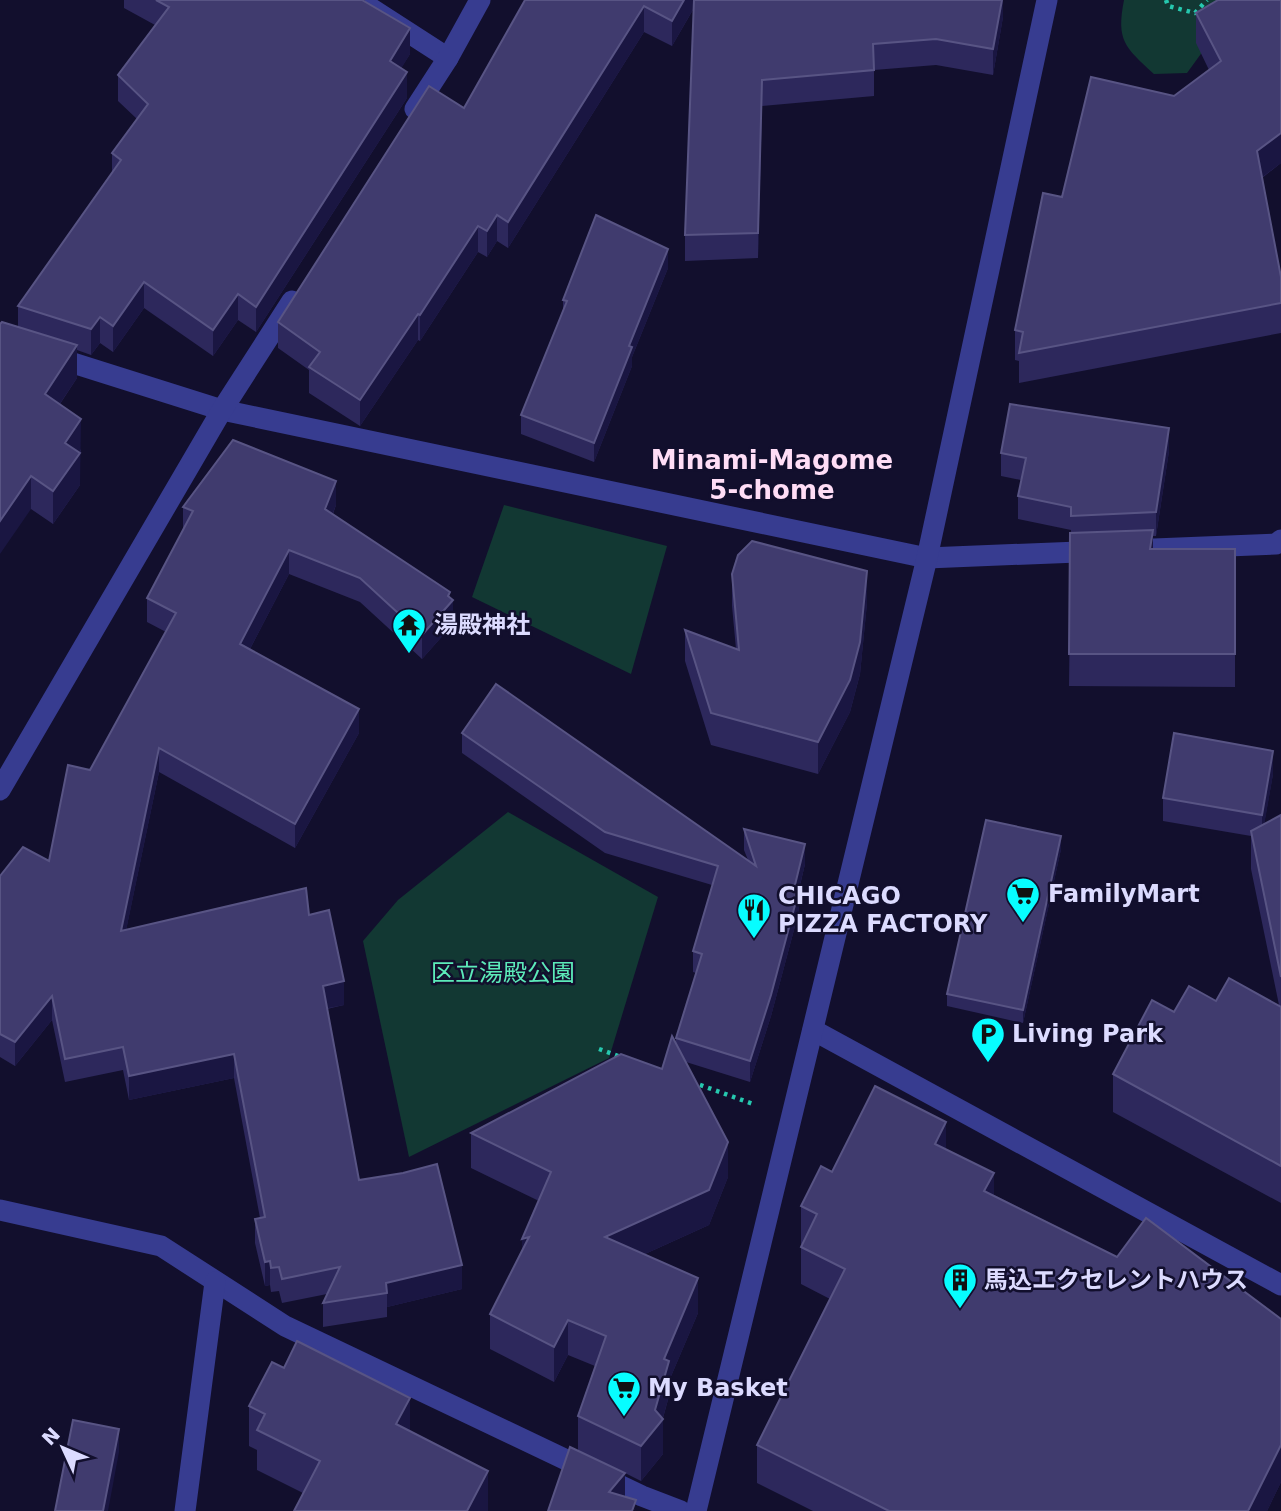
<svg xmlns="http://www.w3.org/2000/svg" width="1281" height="1511" font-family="'DejaVu Sans','Noto Sans JP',sans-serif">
  <rect width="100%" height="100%" fill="#120f2d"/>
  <g fill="#123833">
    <path d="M1124,0H1230L1219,29L1187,73L1154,74C1125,47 1116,41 1124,0Z"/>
    <polygon points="504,505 667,546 631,674 472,597"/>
    <polygon points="508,812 658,897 609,1058 409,1157 363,941 398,900"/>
  </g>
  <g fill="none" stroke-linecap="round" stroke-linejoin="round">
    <g stroke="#26c8af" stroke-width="4.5" stroke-dasharray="3.5 5" stroke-linecap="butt">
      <polyline points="1166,0 1168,6 1195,13 1207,0"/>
      <polyline points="599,1049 621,1057"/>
      <polyline points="692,1082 753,1104"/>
    </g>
    <polyline stroke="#373c90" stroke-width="21" points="358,0 448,58"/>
    <g stroke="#373c90" stroke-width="21">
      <polyline points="415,109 448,58 480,0"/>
      <polyline points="0,340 222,410 927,558 1276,544 1281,540"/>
      <polyline points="0,790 222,410 292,301"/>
      <polyline points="813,1030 1281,1285"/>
      <polyline points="0,1210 161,1246 285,1326 642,1496 681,1511"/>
      <polyline points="185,1511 215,1282"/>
      <polyline points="696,1511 927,558 1047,0"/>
    </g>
  </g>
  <g fill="#2d285c">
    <polygon points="124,0 365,0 365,2 410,54 401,68 407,98 256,332 238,320 213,356 144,308 113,352 100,343 91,355 77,350 77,378 60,404 81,451 80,453 80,485 53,524 31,509 18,327 18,306 112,173 112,153 137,119 118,101 118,75 155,25 124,8"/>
    <polygon points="525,0 1003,0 1003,17 993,75 936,65 874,70 874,96 762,106 758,258 685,261 685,235 694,8 672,46 644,32 508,248 497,241 487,257 478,252 420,341 418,340 360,426 309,393 309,370 278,348 278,322 464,108"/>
    <polygon points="1281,0 1281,163 1262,178 1281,277 1281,333 1019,383 1019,361 1015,360 1015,330 1062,197 1174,96 1209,70 1196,43 1196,13"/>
    <polygon points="668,268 632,357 632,366 594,462 521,434 521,415 563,310 563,300"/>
    <polygon points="1169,451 1156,536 1153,536 1153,549 1235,549 1235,687 1069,686 1071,530 1018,519 1018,496 1021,480 1001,476 1001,453"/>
    <polygon points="336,505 333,514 450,598 453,624 422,659 360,602 289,574 250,649 359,733 295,848 159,772 126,930 309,915 344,1005 327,1009 359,1180 462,1289 387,1307 387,1317 323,1327 323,1303 327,1294 282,1303 279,1291 271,1292 270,1285 265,1286 255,1243 255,1219 260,1218 234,1078 129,1100 123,1070 65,1082 52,1020 15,1066 0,1057 0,876 49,861 90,770 166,632 147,622 147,598 183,531 183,507"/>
    <polygon points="732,574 867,603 860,674 850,712 818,774 711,745 685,661 685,630 736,649 732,606"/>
    <polygon points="462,733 748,860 744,850 744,829 805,864 799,890 799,911 771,1016 750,1082 686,1062 728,1177 709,1225 645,1254 698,1313 669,1381 669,1396 663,1418 663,1454 641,1481 625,1473 625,1497 636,1511 578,1451 578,1416 595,1366 568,1355 554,1382 490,1349 490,1314 522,1250 539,1201 471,1168 471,1133 662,1069 676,1044 676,1038 696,973 693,972 693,951 712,885 605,853 462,753"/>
    <polygon points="1273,774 1264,824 1281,815 1281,1203 1113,1112 1113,1074 1174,1012 1216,1001 1279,1005 1251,869 1251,836 1163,821 1163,798"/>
    <polygon points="1061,849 1023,1023 947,1006 947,994"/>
    <polygon points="946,1150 994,1195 1117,1257 1281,1319 1281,1482 1267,1511 813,1511 757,1483 757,1445 830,1299 801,1284 801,1247 802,1244 801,1244 801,1206 832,1172"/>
    <polygon points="249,1406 410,1431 488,1471 488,1511 294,1511 303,1493 257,1470 257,1450 249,1446"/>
  </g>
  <g fill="#1a1642">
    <polygon points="684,0 695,0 695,6 672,46 672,21"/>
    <polygon points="1002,0 1003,0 1003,17 993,75 993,49"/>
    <polygon points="644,6 644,32 508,248 508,222"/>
    <polygon points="410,28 410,54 390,87 390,61"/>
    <polygon points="407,72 407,98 256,332 256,307"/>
    <polygon points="762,80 762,106 758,258 758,233"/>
    <polygon points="1281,133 1281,163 1257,181 1257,151"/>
    <polygon points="497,215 497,241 487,257 487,231"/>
    <polygon points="478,226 478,252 420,341 420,315"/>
    <polygon points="668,249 668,268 632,357 632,366 594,462 594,443 629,346"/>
    <polygon points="144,282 144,308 113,352 113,326"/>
    <polygon points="238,294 238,320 213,356 213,330"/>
    <polygon points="418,314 418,340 360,426 360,400"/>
    <polygon points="100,317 100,343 91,355 91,329"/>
    <polygon points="77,345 77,378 45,426 45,394"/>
    <polygon points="81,419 80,485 53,524 53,491 65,443"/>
    <polygon points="1169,428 1169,451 1156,536 1156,512"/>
    <polygon points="31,476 31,509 0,554 0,521"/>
    <polygon points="336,481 336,505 325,533 325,509"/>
    <polygon points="1153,530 1153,562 1150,549"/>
    <polygon points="289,550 289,574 240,668 240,644"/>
    <polygon points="867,571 867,603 860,674 850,712 818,774 818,742"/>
    <polygon points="450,592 450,603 453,600 453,624 422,659 422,635"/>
    <polygon points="359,709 359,733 295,848 295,824"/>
    <polygon points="159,748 159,772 121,955 121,931"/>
    <polygon points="1273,751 1273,774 1262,838 1262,815"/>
    <polygon points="1061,836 1061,849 1023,1023 1023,1010"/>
    <polygon points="805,844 805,864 794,910 794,889"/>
    <polygon points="799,890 799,911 771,1016 750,1082 750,1061"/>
    <polygon points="344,981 344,1005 323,1009 323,986"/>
    <polygon points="52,996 52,1020 15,1066 15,1042"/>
    <polygon points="234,1054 234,1078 129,1100 129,1076"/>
    <polygon points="946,1122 946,1159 935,1144"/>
    <polygon points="728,1142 728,1177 709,1225 605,1272 605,1237"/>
    <polygon points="994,1173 994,1211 984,1191"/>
    <polygon points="529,1237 522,1274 522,1239"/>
    <polygon points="270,1261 270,1285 265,1286 265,1262"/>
    <polygon points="462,1265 462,1289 387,1307 387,1293 386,1283"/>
    <polygon points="698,1278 698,1313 669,1381 669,1396 662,1421 663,1419 663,1454 641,1481 641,1446 655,1410 664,1359"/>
    <polygon points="568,1320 568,1355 554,1382 554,1347"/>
    <polygon points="410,1398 410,1438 396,1424"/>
    <polygon points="119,1429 119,1452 108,1511 103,1511"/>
    <polygon points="1281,1445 1281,1482 1267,1511 1248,1511"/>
    <polygon points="488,1471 488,1511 467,1511"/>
    <polygon points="625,1473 625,1502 609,1492"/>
  </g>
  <g fill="#403b6e" stroke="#585484" stroke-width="2">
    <polygon points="156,0 362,0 410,28 390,61 407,72 256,307 238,294 213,330 144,282 113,326 100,317 91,329 18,306 121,160 112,153 148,104 118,75 169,7"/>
    <polygon points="525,0 684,0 672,21 644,6 508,222 497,215 487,231 478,226 420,315 418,314 360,400 309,367 320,352 278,322 429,86 464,108"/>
    <polygon points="694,0 1002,0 993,49 936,39 873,44 874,70 762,80 758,233 685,235"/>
    <polygon points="1218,0 1281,0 1281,133 1257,151 1281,277 1281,303 1019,353 1023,332 1015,330 1043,193 1062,197 1091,77 1174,96 1221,61 1196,13"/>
    <polygon points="596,215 668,249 629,346 632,347 594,443 521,415 567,301 563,300"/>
    <polygon points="2,322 77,345 45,394 81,419 65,443 80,453 53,491 31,476 0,521 0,324"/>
    <polygon points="1010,404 1169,428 1156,512 1071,516 1071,507 1018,496 1026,458 1001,453"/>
    <polygon points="233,440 336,481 325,509 450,592 448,596 453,600 422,635 360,578 289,550 240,644 359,709 295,824 159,748 121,931 306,888 309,915 329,910 344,981 323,986 359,1180 403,1173 437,1164 462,1265 386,1283 387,1293 323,1303 340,1267 282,1279 279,1267 271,1268 270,1261 265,1262 255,1219 265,1217 234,1054 129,1076 123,1047 65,1059 52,996 15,1042 0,1034 0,876 23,847 49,861 68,765 90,770 176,613 147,598 193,511 183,507"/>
    <polygon points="1153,530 1150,549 1235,549 1235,654 1069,654 1070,533"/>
    <polygon points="752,541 867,571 860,642 850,680 818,742 711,713 685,630 739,650 732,574 738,555"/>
    <polygon points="496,684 756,866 744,829 805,844 794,889 799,890 771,995 750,1061 676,1038 702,954 693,951 718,866 605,832 462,733"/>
    <polygon points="1174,733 1273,751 1262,815 1163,798"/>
    <polygon points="1281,815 1281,977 1251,831"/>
    <polygon points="986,820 1061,836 1023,1010 947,994"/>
    <polygon points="1229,978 1281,1007 1281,1166 1113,1074 1152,1000 1174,1012 1189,986 1216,1001"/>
    <polygon points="672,1036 728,1142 709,1190 605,1237 698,1278 664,1359 669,1361 655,1410 663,1419 641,1446 578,1416 606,1336 568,1320 554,1347 490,1314 529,1237 522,1239 551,1172 471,1133 621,1054 662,1069"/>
    <polygon points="875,1086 946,1122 935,1144 994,1173 984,1191 1117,1257 1146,1218 1281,1319 1281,1445 1248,1511 889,1511 757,1445 845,1269 801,1247 817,1214 801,1206 821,1166 832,1172"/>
    <polygon points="297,1341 410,1398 396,1424 488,1471 467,1511 294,1511 320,1461 257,1430 265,1414 249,1406 272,1362 284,1368"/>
    <polygon points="73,1420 119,1429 103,1511 55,1511"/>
    <polygon points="570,1447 625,1473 609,1492 636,1500 632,1511 548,1511"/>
  </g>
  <defs>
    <g id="temple-pin" transform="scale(1.75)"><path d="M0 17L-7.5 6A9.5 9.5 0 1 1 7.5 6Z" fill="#07fdff" stroke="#120f2d"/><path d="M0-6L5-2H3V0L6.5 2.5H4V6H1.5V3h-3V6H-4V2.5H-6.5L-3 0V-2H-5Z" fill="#111"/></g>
    <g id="supermarket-pin" transform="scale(1.75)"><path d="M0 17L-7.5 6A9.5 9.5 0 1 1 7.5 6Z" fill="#07fdff" stroke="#120f2d"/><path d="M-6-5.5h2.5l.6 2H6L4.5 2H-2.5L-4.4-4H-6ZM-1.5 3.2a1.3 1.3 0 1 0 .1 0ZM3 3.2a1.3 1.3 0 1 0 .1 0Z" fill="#111"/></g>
    <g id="restaurant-pin" transform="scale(1.75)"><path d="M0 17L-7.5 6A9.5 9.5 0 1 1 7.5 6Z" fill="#07fdff" stroke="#120f2d"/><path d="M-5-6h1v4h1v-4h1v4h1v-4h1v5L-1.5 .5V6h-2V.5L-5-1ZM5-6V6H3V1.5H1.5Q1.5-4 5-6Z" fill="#111"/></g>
    <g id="parking-pin" transform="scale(1.75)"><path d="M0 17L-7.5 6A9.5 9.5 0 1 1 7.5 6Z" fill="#07fdff" stroke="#120f2d"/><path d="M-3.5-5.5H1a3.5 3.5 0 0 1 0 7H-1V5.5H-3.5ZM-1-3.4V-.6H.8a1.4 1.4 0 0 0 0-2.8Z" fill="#111"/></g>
    <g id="building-pin" transform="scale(1.75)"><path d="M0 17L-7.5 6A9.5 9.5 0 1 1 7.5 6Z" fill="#07fdff" stroke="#120f2d"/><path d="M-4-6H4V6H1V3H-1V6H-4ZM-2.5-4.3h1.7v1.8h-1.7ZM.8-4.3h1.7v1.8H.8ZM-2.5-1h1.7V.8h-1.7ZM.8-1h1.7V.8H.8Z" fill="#111"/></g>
  </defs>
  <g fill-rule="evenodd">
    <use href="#temple-pin" x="409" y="625"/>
    <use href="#supermarket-pin" x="1023" y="894"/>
    <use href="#restaurant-pin" x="754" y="910"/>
    <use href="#parking-pin" x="988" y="1034"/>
    <use href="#building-pin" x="960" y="1280"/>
    <use href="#supermarket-pin" x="624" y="1388"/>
  </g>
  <g text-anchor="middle" stroke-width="5" stroke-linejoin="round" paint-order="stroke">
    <g font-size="24" font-weight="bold" fill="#dcdbff" stroke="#120f2d" text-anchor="start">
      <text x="434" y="633">湯殿神社</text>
      <text x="1048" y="902">FamilyMart</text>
      <text x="778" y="904">CHICAGO<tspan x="778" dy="28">PIZZA FACTORY</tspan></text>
      <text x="1012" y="1042">Living Park</text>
      <text x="984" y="1288">馬込エクセレントハウス</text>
      <text x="648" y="1396">My Basket</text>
    </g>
    <g font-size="24" fill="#5ceab9" stroke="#120f2d">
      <text x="503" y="981">区立湯殿公園</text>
    </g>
    <g font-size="26" font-weight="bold" fill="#ffddf6" stroke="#120f2d">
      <text x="772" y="469">Minami-Magome<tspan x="772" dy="30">5-chome</tspan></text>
    </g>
  </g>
  <g transform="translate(63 1448) rotate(314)" stroke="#120f2d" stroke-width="5" paint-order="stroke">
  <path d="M0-5L12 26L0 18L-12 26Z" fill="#dcdbff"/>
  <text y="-10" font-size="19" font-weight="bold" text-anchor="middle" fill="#dcdbff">N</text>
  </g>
</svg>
